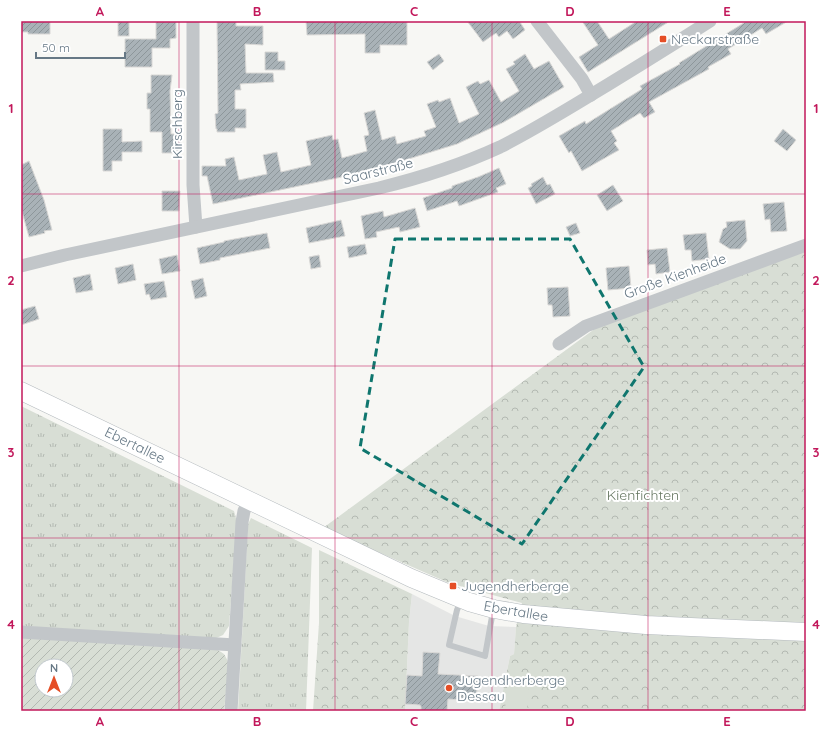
<svg xmlns="http://www.w3.org/2000/svg" width="827" height="732" font-family="Quicksand,sans-serif">
  <defs>
    <pattern id="grass-tufts" width="24" height="20" patternUnits="userSpaceOnUse"><rect width="24" height="20" fill="#d8ded5"/><path d="M3 7l-1-3M5 7V3M7 7l1-3M15 17l-1-3M17 17v-4M19 17l1-3" fill="none" stroke="#b3b9b2"/></pattern>
    <pattern id="forest-crowns" width="20" height="18" patternUnits="userSpaceOnUse"><rect width="20" height="18" fill="#d8ded5"/><path d="M2 6a3 3 0 1 1 6 0M12 15a3 3 0 1 1 6 0" fill="none" stroke="#b3b9b2"/></pattern>
    <pattern id="garden-furrows" width="10" height="10" patternUnits="userSpaceOnUse"><rect width="10" height="10" fill="#d8ded5"/><path d="M-1 1l2-2M0 10L10 0M9 11l2-2" fill="none" stroke="#b3b9b2"/></pattern>
    <pattern id="building-hatch" width="6" height="6" patternUnits="userSpaceOnUse"><rect width="6" height="6" fill="#a9b2b7"/><path d="M-1 1l2-2M0 6l6-6M5 7l2-2" fill="none" stroke="#8d969a"/></pattern>
  </defs>
  <rect width="100%" height="100%" fill="#f7f7f4"/>
  <polygon fill="#e5e6e5" points="412,594 455,616 489,626 516,627 514,654 510,656 499,711 405,711 409,622"/>
  <g fill="url(#grass-tufts)">
    <polygon points="21,406 234,511 237,522 229,626 223,635 214,639 21,626"/>
    <polygon points="251,518 312,548 306,711 238,711 248,524"/>
  </g>
  <g fill="url(#forest-crowns)">
    <polygon points="806,250 806,711 499,711 510,656 514,654 516,627 522,603 449,583 323,528 600,325"/>
    <polygon points="319,550 412,594 409,622 405,711 313,711 319,623"/>
  </g>
  <path fill="url(#garden-furrows)" fill-rule="evenodd" d="M21,636L215,648L224,654L229,663L224,711H21ZM42,666H66V690H42Z"/>
  <polygon fill="#d8ded5" points="507,685 529,686 527,711 505,711"/>
  <g fill="url(#building-hatch)" stroke="#d9d8d6">
    <polygon points="21,21 50,21 50,34 28,34 28,32 21,32"/>
    <rect x="118" y="21" width="11" height="15"/>
    <polygon points="156,21 176,21 176,38 170,39 170,48 152,48 152,67 125,67 125,39 156,39"/>
    <polygon points="217,21 236,21 236,26 263,26 263,45 245,44 246,73 273,73 274,82 240,84 241,90 235,90 235,109 246,109 246,128 235,128 235,132 217,132 217,129 216,129 215,114 218,113"/>
    <polygon points="306,21 407,21 407,45 380,45 380,53 365,53 365,34 307,35"/>
    <polygon points="467,21 521,21 520,22 525,30 513,39 507,31 499,37 496,33 483,42"/>
    <polygon points="582,21 597,21 609,39 637,21 670,21 588,72 579,57 598,45"/>
    <polygon points="747,21 788,21 766,34 762,28 728,49 731,54 708,67 709,69 649,102 655,112 644,118 640,113 611,131 617,141 614,143 619,150 582,171 571,151 569,153 559,136 585,121 586,124 642,89 640,86 680,64 679,63"/>
    <polygon points="265,52 278,52 278,61 285,61 285,70 265,70"/>
    <polygon points="439,54 444,61 433,70 427,62"/>
    <polygon points="525,54 534,69 549,61 564,87 504,122 457,144 402,161 342,177 213,204 207,176 202,176 202,166 226,166 225,159 234,157 239,180 267,174 263,155 277,152 281,172 311,165 306,141 332,135 333,140 338,139 342,158 367,151 364,136 369,135 364,113 375,110 382,140 395,136 397,144 426,136 424,131 436,127 427,104 438,100 439,102 450,98 459,123 479,114 466,87 478,81 480,84 489,80 501,102 519,91 506,69 515,64 513,62"/>
    <polygon points="151,75 172,75 170,91 171,134 181,134 181,153 162,153 162,132 150,132 150,109 147,109 147,93 151,93"/>
    <polygon points="103,129 122,129 122,142 142,141 142,152 122,152 122,161 112,161 112,171 103,171"/>
    <polygon points="783,129 796,140 787,151 774,141"/>
    <polygon points="29,161 44,200 52,230 44,231 45,233 29,237 21,208 21,165"/>
    <polygon points="499,168 506,184 496,188 498,192 459,206 457,201 427,211 423,198 452,188 452,186 478,177"/>
    <polygon points="543,177 547,185 550,184 555,194 536,204 528,188 532,186 531,184"/>
    <polygon points="613,185 623,201 607,211 597,195"/>
    <polygon points="162,191 180,191 179,211 162,211"/>
    <polygon points="784,202 787,231 771,232 770,219 765,220 763,204"/>
    <polygon points="415,208 420,227 400,232 399,227 376,232 377,237 365,239 361,216 383,211 384,217"/>
    <polygon points="341,220 345,236 309,243 306,228"/>
    <polygon points="745,220 747,241 740,249 730,249 719,242 723,229 727,227 726,222"/>
    <polygon points="576,223 580,233 570,236 566,227"/>
    <polygon points="267,233 270,248 220,258 220,260 200,264 197,248 224,242 224,241"/>
    <polygon points="706,233 709,259 692,261 691,250 685,250 683,235"/>
    <polygon points="365,244 367,254 349,258 347,247"/>
    <polygon points="667,248 670,272 656,274 655,264 648,265 647,250"/>
    <polygon points="177,255 180,271 162,274 159,259"/>
    <polygon points="319,255 321,267 311,269 309,257"/>
    <polygon points="133,264 136,280 118,284 115,268"/>
    <polygon points="629,266 631,288 608,290 606,268"/>
    <polygon points="90,274 93,290 76,293 73,278"/>
    <polygon points="203,278 207,296 195,299 191,281"/>
    <polygon points="164,281 167,297 151,300 149,294 146,295 144,284"/>
    <polygon points="568,287 570,316 553,317 552,305 548,305 547,288"/>
    <polygon points="35,306 39,319 21,325 21,310"/>
    <polygon points="423,652 440,653 438,674 478,676 476,701 448,699 447,711 421,711 421,706 420,706 420,705 405,704 407,675 422,676"/>
  </g>
  <g fill="none" stroke-linecap="round" stroke-linejoin="round">
    <g stroke="#b4babe" stroke-width="19">
      <polyline id="secondary" points="21,391 411,578 469,602 494,609 523,614 646,625 806,632"/>
    </g>
    <polyline stroke="#c2c6c9" stroke-width="6" points="461,601 457,610 449,645 485,656 493,611"/>
    <g stroke="#c2c6c9" stroke-width="13">
      <polyline points="193,21 193,185 196,227"/>
      <polyline points="537,21 582,79 591,95"/>
      <path d="M21,266L65,255L379,188C420,178 461,165 500,147C526,134 551,119 576,104C621,77 666,49 710,21"/>
      <polyline points="559,344 586,326 806,245"/>
      <polyline points="21,632 235,645"/>
      <polyline points="231,711 242,522 244,511 249,500"/>
    </g>
    <use href="#secondary" stroke="#fff" stroke-width="18"/>
  </g>
  <path fill="none" stroke="#0f766e" stroke-width="3" stroke-dasharray="8 5" stroke-linejoin="round" d="M395,239H570L644,367L522,544L360,448Z"/>
  <path fill="none" stroke="#c2185b" stroke-width="1" stroke-opacity="0.55" d="M179,21V711M335,21V711M492,21V711M648,21V711M21,194H806M21,366H806M21,538H806"/>
  <g fill="#e54e26" stroke="#fff" stroke-width="1.5">
    <rect x="659" y="35" width="8" height="8" rx="2"/>
    <rect x="449" y="582" width="8" height="8" rx="2"/>
    <circle cx="449" cy="688" r="4"/>
  </g>
  <g text-anchor="middle" stroke-width="4" stroke-linejoin="round" paint-order="stroke">
    <g font-size="14" fill="#667885" stroke="#fff" text-anchor="start">
      <text x="671" y="44">Neckarstraße</text>
      <text x="461" y="591">Jugendherberge</text>
      <text x="457" y="685">Jugendherberge<tspan x="457" dy="16">Dessau</tspan></text>
    </g>
    <g font-size="14" fill="#667885" stroke="#fff">
      <text transform="translate(177 124) rotate(-90)" y="5">Kirschberg</text>
      <text transform="translate(378 171) rotate(-14)" y="5">Saarstraße</text>
      <text transform="translate(675 276) rotate(-20)" y="5">Große Kienheide</text>
      <text transform="translate(135 445) rotate(26)" y="5">Ebertallee</text>
      <text transform="translate(516 611) rotate(10)" y="5">Ebertallee</text>
    </g>
    <g font-size="14" fill="#667761" stroke="#fff">
      <text x="643" y="500">Kienfichten</text>
    </g>
  </g>
  <rect width="827" height="732" fill="none" stroke="#ffffff" stroke-width="44"/>
  <g transform="translate(54 678)"><circle r="19" fill="#ffffff" stroke="#c2c9ce"/>
  <path d="M0-3L7 15L0 10L-7 15Z" fill="#e54e26"/>
  <text y="-6" font-size="11" font-weight="bold" text-anchor="middle" fill="#667885">N</text>
  </g>
  <path d="M36 52v6h89v-6" fill="none" stroke="#667885" stroke-width="2"/>
  <text x="42" y="52" font-size="12" fill="#667885" stroke="#ffffff" stroke-width="3" paint-order="stroke">50 m</text>
  <rect x="22" y="22" width="783" height="688" fill="none" stroke="#c2185b" stroke-width="1.5"/>
  <g font-size="13" text-anchor="middle" font-weight="bold" fill="#c2185b">
    <text x="100" y="16">A</text>
    <text x="257" y="16">B</text>
    <text x="414" y="16">C</text>
    <text x="570" y="16">D</text>
    <text x="727" y="16">E</text>
    <text x="11" y="113">1</text>
    <text x="816" y="113">1</text>
    <text x="11" y="285">2</text>
    <text x="816" y="285">2</text>
    <text x="11" y="457">3</text>
    <text x="816" y="457">3</text>
    <text x="11" y="629">4</text>
    <text x="816" y="629">4</text>
    <text x="100" y="726">A</text>
    <text x="257" y="726">B</text>
    <text x="414" y="726">C</text>
    <text x="570" y="726">D</text>
    <text x="727" y="726">E</text>
  </g>
</svg>
